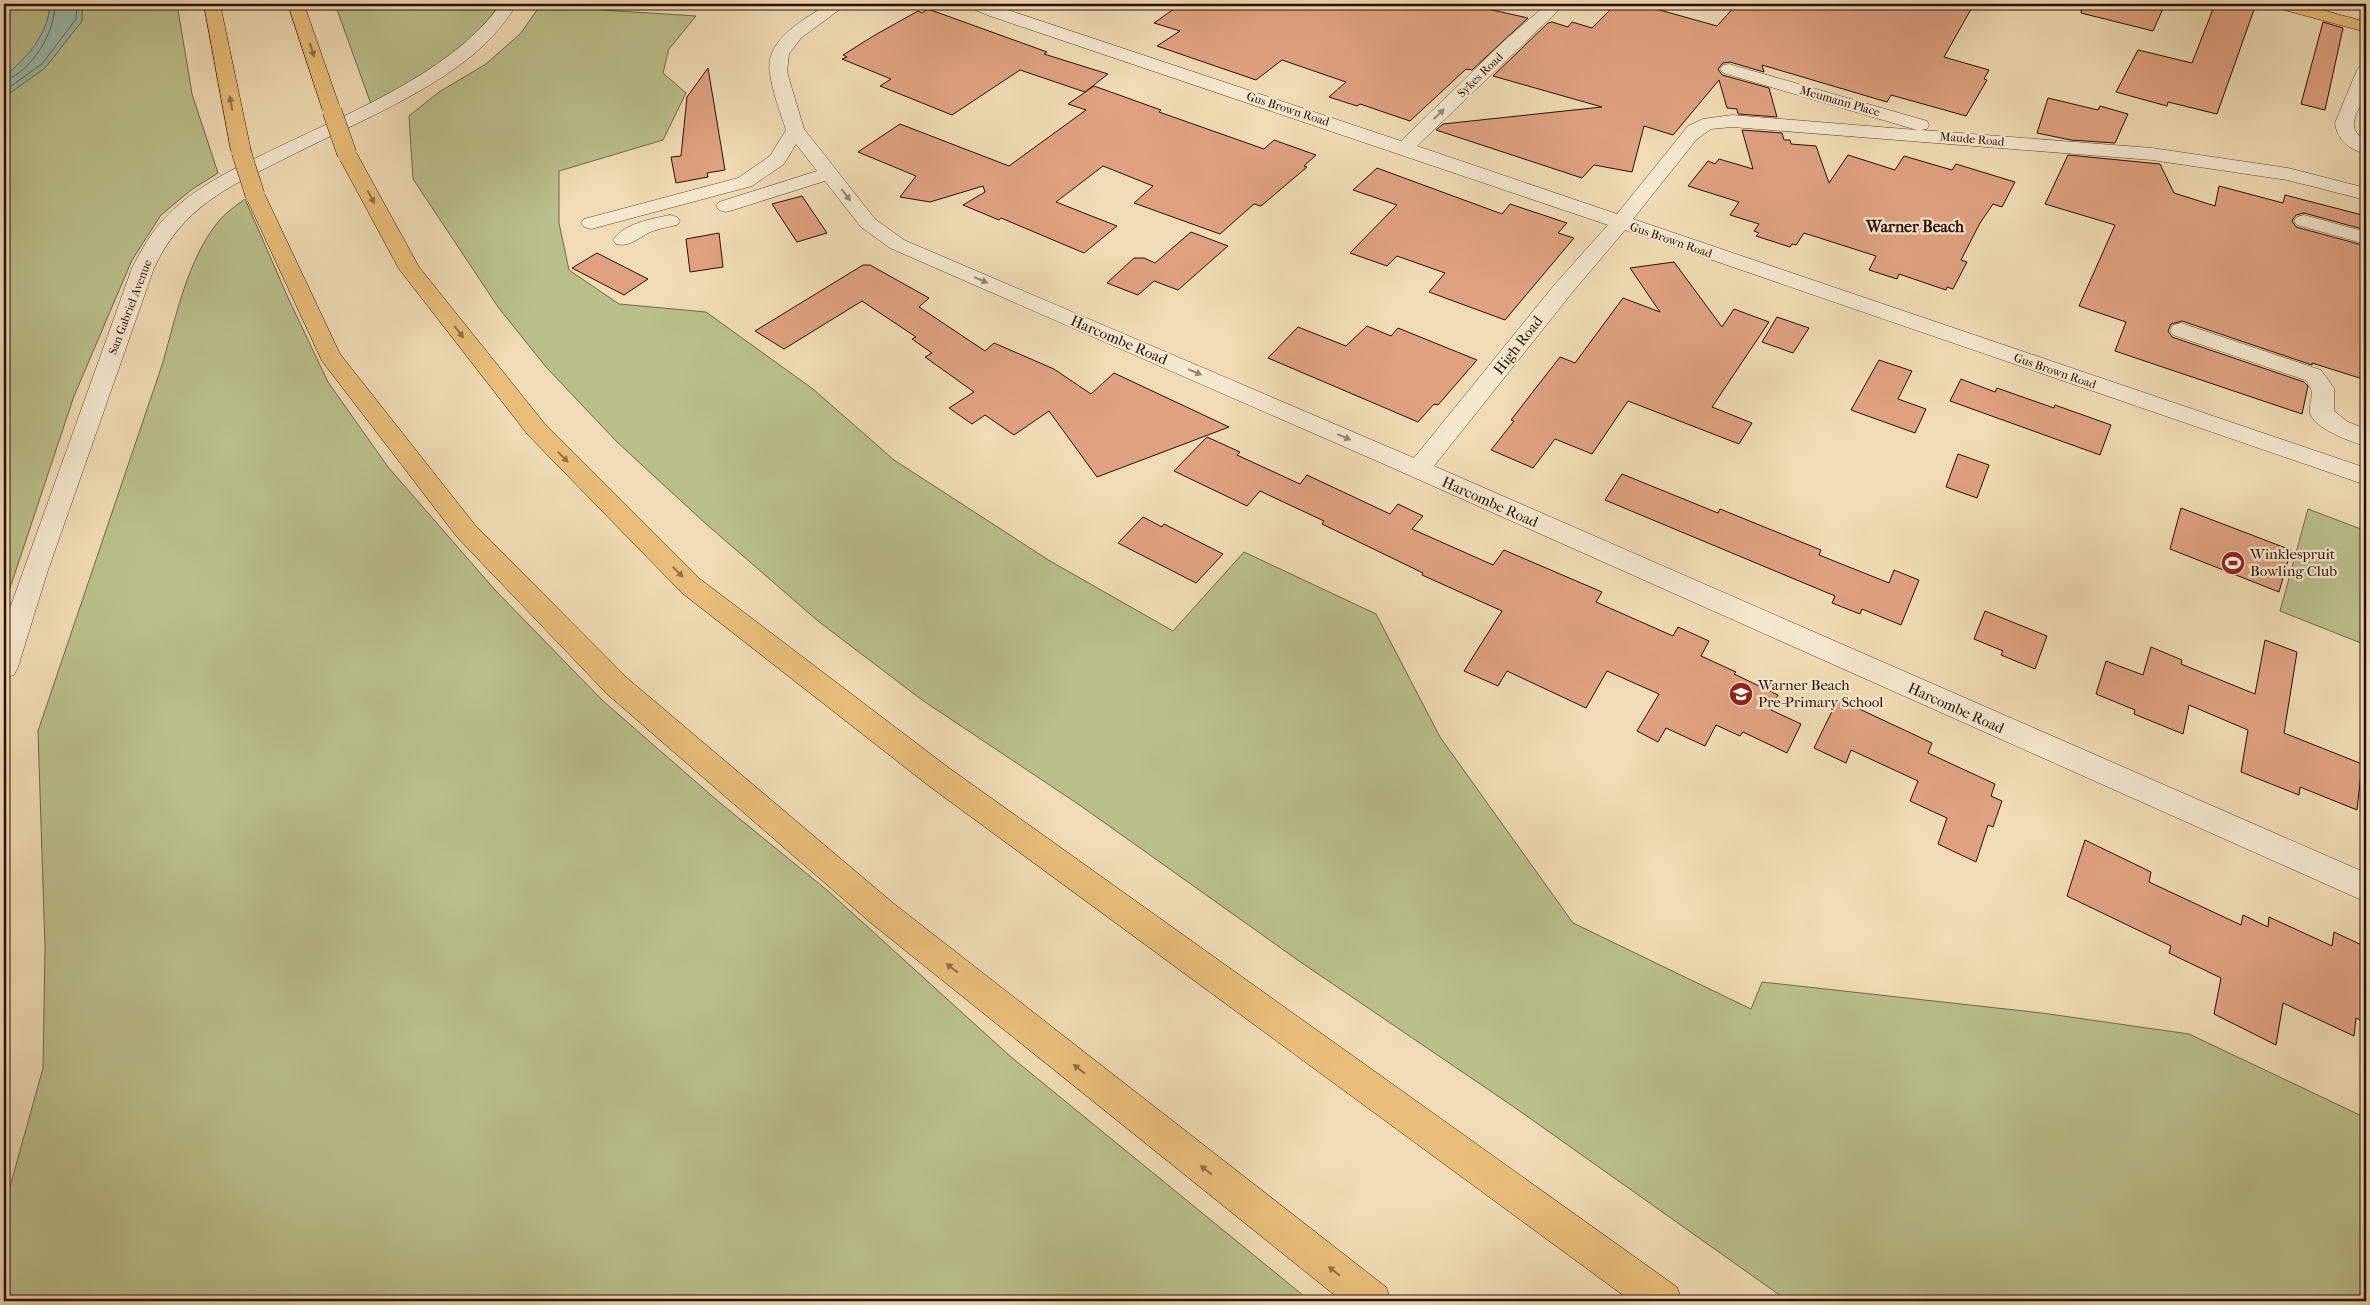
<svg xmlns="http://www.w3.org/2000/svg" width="2370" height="1305" font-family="'IM FELL French Canon',serif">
  <rect width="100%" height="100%" fill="#f0dcb4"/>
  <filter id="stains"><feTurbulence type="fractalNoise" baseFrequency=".004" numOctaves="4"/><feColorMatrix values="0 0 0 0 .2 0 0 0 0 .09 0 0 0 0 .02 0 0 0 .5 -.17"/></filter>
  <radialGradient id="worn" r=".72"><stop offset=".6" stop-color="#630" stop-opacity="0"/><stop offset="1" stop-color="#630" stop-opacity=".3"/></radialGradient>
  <g fill="#bac08c" stroke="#726748">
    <path d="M4,4H50C48,36 27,57 4,77Z"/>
    <polygon points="82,4 177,4 192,94 218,173 191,190 161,215 132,260 74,396 4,606 4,97 45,68 82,21"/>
    <path d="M335,4H499C469,54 420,76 371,104Z"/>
    <polygon points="541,4 609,4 602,10 696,16 669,49 663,73 686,93 663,140 559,171 559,223 569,270 619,304 706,312 813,389 894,460 1050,561 1173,631 1244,552 1376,614 1440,737 1573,923 1751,1009 1762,982 2042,1013 2189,1034 2366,1118 2366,1301 1788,1301 1514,1107 1299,961 1081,806 922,700 818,621 705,523 617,442 546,367 498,307 413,179 409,116 439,92 486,64 521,33"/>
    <path d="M245,199L289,300L328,382L388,467L495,590L603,701L719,802L828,891L1011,1057L1310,1301H4V1208L43,1068L45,947L38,731L163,362C176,316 188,259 218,222C225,213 236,206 245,199Z"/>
    <polygon points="2308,509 2366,531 2366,645 2280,611"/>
  </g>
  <path fill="#9abcac" stroke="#6e7669" d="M50,4H82V21L45,68L4,97V77C27,57 48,36 50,4Z"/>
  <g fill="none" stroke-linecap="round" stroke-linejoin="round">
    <g stroke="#626558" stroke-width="1">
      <path d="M4,81C32,71 55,33 55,4"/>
      <polyline points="4,91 42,64 76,19 77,4"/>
    </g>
  </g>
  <g fill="#dfa281" stroke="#2b0e04">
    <polygon points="1181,4 1465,4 1528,18 1472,70 1466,69 1410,121 1360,104 1357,106 1329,97 1346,82 1282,60 1256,80 1157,46 1180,31 1154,23"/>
    <polygon points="1616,4 1638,4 1717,26 1737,4 1974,4 1944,57 1989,70 1984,79 1987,80 1966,116 1891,95 1887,102 1762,65 1764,72 1730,62 1723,63 1718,69 1722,75 1769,88 1777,117 1738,114 1737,109 1727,108 1719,80 1673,135 1644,126 1632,172 1594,165 1582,178 1436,130 1443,124 1602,107 1493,76 1548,23 1552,22 1568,27 1572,22 1592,28"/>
    <polygon points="2082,4 2165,4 2153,31 2081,13"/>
    <polygon points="2215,4 2256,4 2217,114 2168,102 2167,106 2116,92 2138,50 2192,63"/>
    <polygon points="928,9 1047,52 1044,54 1108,74 1085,92 1020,70 952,115 880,86 891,79 842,59 847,57 843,55 875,35 918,11 922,13"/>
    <polygon points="2323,22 2343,28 2325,110 2301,104"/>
    <polygon points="708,68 725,170 707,173 708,177 676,183 671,157 681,156 687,97"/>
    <polygon points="1094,86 1161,110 1159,112 1264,149 1274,140 1316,155 1304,166 1307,167 1261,206 1254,204 1220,234 1134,203 1153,186 1103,166 1056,202 1117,226 1084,253 1001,218 999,220 963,205 985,192 983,186 930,202 900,197 916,176 858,152 900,124 1009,166 1086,110 1068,104"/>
    <polygon points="2048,98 2098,110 2100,106 2128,114 2115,143 2071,140 2037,133"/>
    <polygon points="1742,130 1782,133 1784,140 1790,140 1791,144 1816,146 1829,183 1848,155 1895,170 1904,156 1952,170 1956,164 2015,182 2002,207 1993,204 1980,223 1961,260 1967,262 1953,289 1947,287 1946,290 1899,274 1897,279 1869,270 1876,256 1804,233 1796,245 1792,244 1790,247 1756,236 1759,233 1754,231 1759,224 1730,215 1739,202 1688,186 1708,161 1715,164 1719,159 1753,169"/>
    <polygon points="2068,155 2160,164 2174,193 2215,206 2219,186 2283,203 2285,195 2366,216 2366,230 2304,213 2296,215 2292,221 2296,227 2366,246 2366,380 2312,363 2312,365 2182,321 2171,324 2168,331 2172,337 2304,382 2308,386 2302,414 2115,351 2126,322 2079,306 2115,225 2045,204"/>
    <polygon points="1377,168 1502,214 1510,204 1567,223 1558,233 1574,238 1505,320 1429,292 1445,273 1397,256 1387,266 1350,253 1397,205 1353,190"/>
    <polygon points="802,196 827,233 797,242 772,204"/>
    <polygon points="1191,232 1228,246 1178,290 1154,281 1138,295 1107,283 1134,258 1144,258 1155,263"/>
    <polygon points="719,233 723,267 690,272 686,239"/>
    <polygon points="597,253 648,279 624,295 572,268"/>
    <polygon points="1674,262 1722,327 1734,309 1769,322 1712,407 1752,423 1739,444 1628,401 1592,454 1555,439 1533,468 1491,450 1514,421 1511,420 1560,357 1575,363 1623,298 1660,312 1630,268"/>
    <polygon points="863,265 870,265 929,298 919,307 985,351 994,343 1054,369 1091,394 1114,373 1229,427 1097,477 1049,411 1014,435 985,415 972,424 949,408 974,392 925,357 932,353 912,339 916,337 862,301 784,349 755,331"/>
    <polygon points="1777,317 1809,328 1793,353 1762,342"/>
    <polygon points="1367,326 1391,336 1398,328 1477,360 1438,405 1434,404 1418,422 1268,358 1298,327 1346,346"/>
    <polygon points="1879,360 1912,371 1898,399 1926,409 1915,433 1851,410"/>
    <polygon points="1961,379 1995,392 1997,388 2054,408 2055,405 2111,425 2100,455 1950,401"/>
    <polygon points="1207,437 1240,452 1237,455 1300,484 1307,475 1390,514 1398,504 1423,516 1412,529 1493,565 1504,550 1602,592 1596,602 1673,636 1678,627 1709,641 1701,656 1736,672 1734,674 1778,695 1771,710 1801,724 1787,753 1743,732 1740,736 1716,725 1705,746 1666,728 1658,742 1637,731 1659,694 1607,671 1586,708 1507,671 1498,686 1464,671 1502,611 1422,575 1423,573 1322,524 1324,521 1260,491 1247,506 1174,471"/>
    <polygon points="1958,454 1989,465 1977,498 1946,487"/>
    <polygon points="1622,474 1718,513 1720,509 1821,550 1819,555 1889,583 1894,570 1919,580 1901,625 1862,609 1860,614 1832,603 1835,596 1605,500"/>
    <polygon points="2181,508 2291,550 2279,592 2170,549"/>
    <polygon points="1143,517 1162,527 1164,524 1223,554 1196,583 1118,543"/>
    <polygon points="1985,611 2047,636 2035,669 2001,655 2003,651 1974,639"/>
    <polygon points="2265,640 2297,652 2284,733 2362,764 2357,810 2300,787 2299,795 2241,772 2248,730 2189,705 2183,734 2134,714 2135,710 2096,694 2106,661 2143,675 2151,647 2182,660 2181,664 2255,694"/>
    <polygon points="1838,699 1932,743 1928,753 1995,784 1991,796 2002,801 1993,827 1988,825 1976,862 1938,844 1947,818 1910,801 1918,781 1851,750 1846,763 1814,748"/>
    <polygon points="2085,840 2151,872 2149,882 2241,925 2243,915 2268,927 2269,917 2332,946 2334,932 2366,947 2366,1002 2364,1022 2356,1018 2354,1036 2283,1003 2276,1045 2214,1014 2221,978 2169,953 2171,946 2067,896"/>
  </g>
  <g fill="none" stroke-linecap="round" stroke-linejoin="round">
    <g stroke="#5c4230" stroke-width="1">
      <g id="minor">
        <path d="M501,4H517C508,18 498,31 487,42C438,91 346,127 284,159C226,188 183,207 154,268L47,573L18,667L14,675L4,678V625L132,268C141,251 150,234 163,220C189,191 225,173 260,156C340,116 448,77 501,4Z"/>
        <path d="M828,4H847L801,38L789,54L787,72L804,129L875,219L904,240L1414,458L1555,284L1608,225L990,16L970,8L968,4H990L1401,141L1505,40L1547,4H1565L1417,146L1617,214L1688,126L1703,119L1732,115L1917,130L1723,73L1720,69L1723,65L1729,64L1927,121L1929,125L1927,129L1921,130L2152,148L2288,168L2366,188V200L2287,180L2152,160L1732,127L1711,129L1697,139L1633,219L2366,468V485L1625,230L1571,294L1434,466L2366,873V902L1386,465L890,248L861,227L825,181L733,210L726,212L719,210L716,206L719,202L817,171L796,144L784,164L752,186L591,229L584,227L581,223L584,219L738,178L770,156L786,130C780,112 773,93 770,74C763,40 805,19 828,4Z"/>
        <path d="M2366,65C2367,73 2368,84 2366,92C2360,112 2342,126 2366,141V154C2350,150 2337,140 2335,123L2357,70L2360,66Z"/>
        <path d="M670,215L677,217L680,221L677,225C669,227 661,228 653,231C639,236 631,248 616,244L613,240C625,223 651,219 670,215Z"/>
        <polygon points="2304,215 2366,232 2366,244 2297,225 2294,221 2297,217"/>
        <path d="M2181,323L2321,370L2334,388V411L2348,422L2366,429V446C2353,443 2313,428 2310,413C2308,400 2318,393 2305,380L2173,335L2170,330L2173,325Z"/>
      </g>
    </g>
    <g stroke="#2b0e04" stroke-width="1">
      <polygon id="major" points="2275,4 2301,4 2366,22 2366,32 2277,8"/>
    </g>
    <g stroke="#2b0e04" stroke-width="1">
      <g id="highway">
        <polygon points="204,4 220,4 251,151 248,155 241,157 234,155 231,151"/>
        <polygon points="288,4 304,4 341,111 338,115 326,115 323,111"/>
        <polygon points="347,148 354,150 357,154 419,267 544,423 700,579 949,768 1677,1287 1682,1301 1631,1301 929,786 682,593 528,435 399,269 337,154 340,150"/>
        <polygon points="255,189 262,191 265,195 340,354 475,525 627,678 893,903 1386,1287 1391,1301 1342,1301 871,923 607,694 457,537 322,361 245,195 248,191"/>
      </g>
    </g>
    <use href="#minor" fill="#f5e8ce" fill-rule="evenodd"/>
    <use href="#major" fill="#e8be7a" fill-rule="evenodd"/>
    <use href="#highway" fill="#e8be7a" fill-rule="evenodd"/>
    <g stroke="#2b0e04" stroke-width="20" stroke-linecap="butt">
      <g id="highway-bridge">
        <polyline points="332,111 347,154"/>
        <polyline points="241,151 255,195"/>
      </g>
    </g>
    <use href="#highway-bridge" stroke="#e8be7a" stroke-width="19"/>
  </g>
  <defs><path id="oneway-solid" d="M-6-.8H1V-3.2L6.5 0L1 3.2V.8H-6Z" transform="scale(1.25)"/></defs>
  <g fill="#936f45">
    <use href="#oneway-solid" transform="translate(312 50) rotate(72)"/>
    <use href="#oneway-solid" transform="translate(231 103) rotate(-101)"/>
    <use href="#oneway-solid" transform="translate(371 197) rotate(62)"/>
    <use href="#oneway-solid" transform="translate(459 332) rotate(52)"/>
    <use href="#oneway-solid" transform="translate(563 457) rotate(45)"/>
    <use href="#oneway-solid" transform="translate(678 572) rotate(45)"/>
    <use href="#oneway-solid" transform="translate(952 968) rotate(-142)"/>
    <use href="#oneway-solid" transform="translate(1079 1069) rotate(-142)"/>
    <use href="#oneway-solid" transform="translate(1206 1170) rotate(-142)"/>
    <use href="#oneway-solid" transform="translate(1334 1271) rotate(-142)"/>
  </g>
  <g fill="#9a8673">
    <use href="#oneway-solid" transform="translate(1439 114) rotate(-44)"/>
    <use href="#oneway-solid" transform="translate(846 195) rotate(52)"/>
    <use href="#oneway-solid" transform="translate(981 280) rotate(23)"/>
    <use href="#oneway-solid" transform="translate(1195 372) rotate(23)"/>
    <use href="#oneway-solid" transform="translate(1344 437) rotate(23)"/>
  </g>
  <defs>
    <g id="stadium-disc" transform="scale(1.25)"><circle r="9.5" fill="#8f2418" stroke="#f5e8ce"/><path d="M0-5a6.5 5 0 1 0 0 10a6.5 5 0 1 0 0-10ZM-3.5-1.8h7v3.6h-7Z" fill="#fff"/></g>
    <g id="school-disc" transform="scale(1.25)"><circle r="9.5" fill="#8f2418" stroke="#f5e8ce"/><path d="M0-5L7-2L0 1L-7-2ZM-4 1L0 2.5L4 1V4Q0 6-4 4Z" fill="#fff"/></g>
  </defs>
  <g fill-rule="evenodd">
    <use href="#stadium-disc" x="2233" y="563"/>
    <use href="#school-disc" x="1741" y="694"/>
  </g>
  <g text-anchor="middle" stroke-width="4.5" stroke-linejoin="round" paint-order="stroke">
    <g font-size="12" fill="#2b0e04" stroke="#f5e8ce">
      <text transform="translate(1480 75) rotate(-44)" y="4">Sykes Road</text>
      <text transform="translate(1840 101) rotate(16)" y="4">Meumann Place</text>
      <text transform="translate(1288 109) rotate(18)" y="4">Gus Brown Road</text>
      <text transform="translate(1972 139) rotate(5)" y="4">Maude Road</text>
      <text transform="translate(1671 240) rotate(19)" y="4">Gus Brown Road</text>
      <text transform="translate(130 307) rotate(-69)" y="4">San Gabriel Avenue</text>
      <text transform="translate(2055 371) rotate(19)" y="4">Gus Brown Road</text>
    </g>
    <g font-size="15" fill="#2b0e04" stroke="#f5e8ce">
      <text transform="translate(1119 340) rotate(23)" y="5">Harcombe Road</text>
      <text transform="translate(1518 345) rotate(-52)" y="5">High Road</text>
      <text transform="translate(1490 502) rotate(24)" y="5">Harcombe Road</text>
      <text transform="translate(1956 708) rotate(24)" y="5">Harcombe Road</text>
    </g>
    <g font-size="15" fill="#2b0e04" stroke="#f5e8ce" text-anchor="start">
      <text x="2250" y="559">Winklespruit<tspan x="2250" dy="17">Bowling Club</tspan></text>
      <text x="1758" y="690">Warner Beach<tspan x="1758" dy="17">Pre-Primary School</tspan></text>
    </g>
    <g font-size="16" font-weight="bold" fill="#2b0e04" stroke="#f5e8ce">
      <text x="1915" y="232">Warner Beach</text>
    </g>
  </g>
  <rect width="2370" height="1305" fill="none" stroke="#f0dcb4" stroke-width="20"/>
  <rect x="5" y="5" width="2360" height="1295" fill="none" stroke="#2b0e04" stroke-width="2.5"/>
  <rect x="10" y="10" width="2350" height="1285" fill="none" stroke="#2b0e04"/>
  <rect width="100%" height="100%" filter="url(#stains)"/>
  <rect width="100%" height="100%" fill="url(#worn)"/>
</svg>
